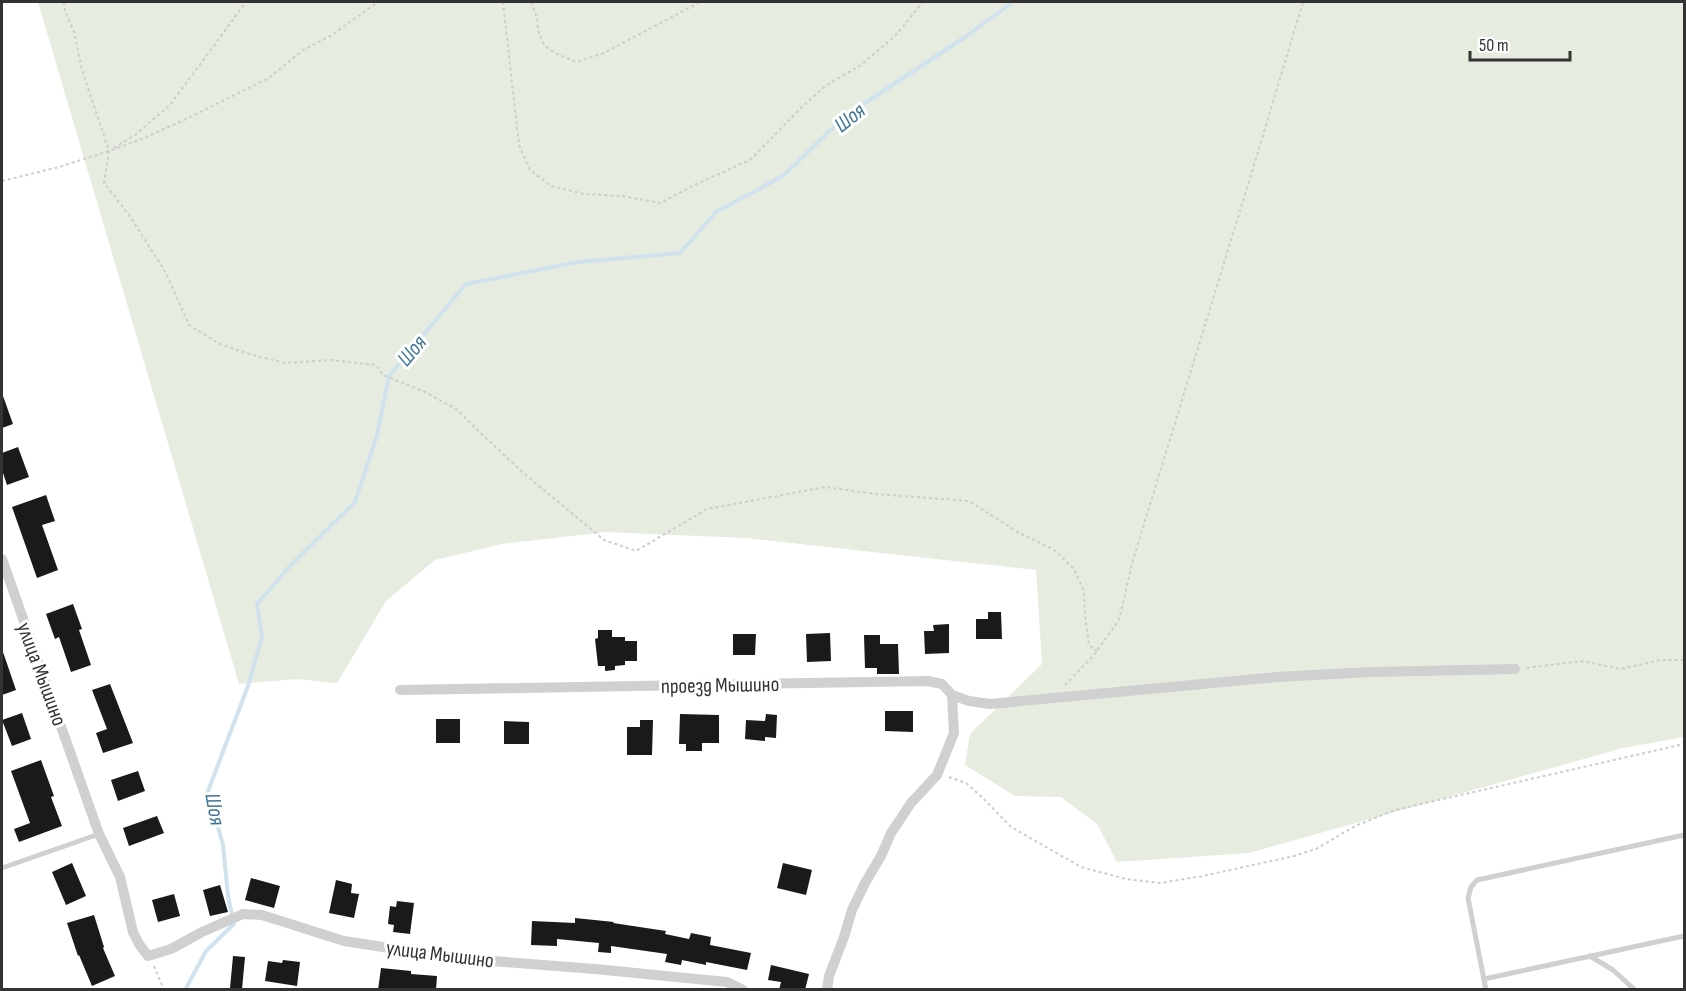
<svg xmlns="http://www.w3.org/2000/svg" width="1686" height="991" font-family="'Sofia Sans Condensed',sans-serif">
  <rect width="100%" height="100%" fill="#fff"/>
  <polygon fill="#e6ecdf" points="38,2 1684,2 1684,737 1623,748 1249,853 1117,862 1097,824 1061,797 1015,796 965,765 970,734 1042,664 1036,570 745,538 606,532 502,544 435,560 386,601 337,683 297,679 239,684"/>
  <g fill="none" stroke-linecap="round" stroke-linejoin="round">
    <polyline stroke="#cfe2ee" stroke-width="4" points="185,990 206,951 234,924 228,896 223,845 208,791 248,686 262,637 257,604 289,567 355,502 377,435 389,376 466,284 578,262 680,253 716,212 783,176 844,117 965,37 1013,2"/>
  </g>
  <g fill="#1a1a1a">
    <polygon points="3,396 13,424 2,428 2,397"/>
    <polygon points="18,447 29,477 7,485 2,470 2,453"/>
    <polygon points="46,495 55,521 42,525 58,570 37,578 12,507"/>
    <polygon points="73,604 82,629 79,630 91,665 71,672 59,637 55,639 46,614"/>
    <polygon points="988,612 1001,612 1002,639 976,639 976,619 988,619"/>
    <polygon points="949,624 949,653 925,654 924,631 934,631 933,625"/>
    <polygon points="598,630 612,630 612,637 625,637 625,641 637,641 637,661 625,661 625,665 615,666 615,670 605,671 605,666 598,666 595,639 598,638"/>
    <polygon points="830,633 831,661 807,662 806,634"/>
    <polygon points="733,634 756,634 755,655 733,655"/>
    <polygon points="864,635 880,635 880,644 898,644 899,674 877,674 877,668 865,668"/>
    <polygon points="3,652 16,690 2,695 2,653"/>
    <polygon points="110,684 133,743 103,753 96,733 107,729 92,690"/>
    <polygon points="885,711 913,711 913,732 885,731"/>
    <polygon points="22,713 31,739 12,746 2,720"/>
    <polygon points="680,714 719,715 719,743 702,743 702,751 686,751 686,744 679,744"/>
    <polygon points="766,714 777,715 776,738 765,737 765,741 745,739 746,720 765,721"/>
    <rect x="436" y="719" width="24" height="24"/>
    <polygon points="640,720 653,720 652,755 627,755 627,727 640,727"/>
    <polygon points="504,721 529,722 529,744 504,744"/>
    <polygon points="41,760 54,796 51,797 62,826 19,842 14,829 30,823 11,771"/>
    <polygon points="138,771 145,791 118,801 111,780"/>
    <polygon points="157,816 164,833 129,846 123,828"/>
    <polygon points="72,863 86,896 66,905 52,872"/>
    <polygon points="783,863 812,870 806,895 777,888"/>
    <polygon points="251,878 280,886 274,908 245,900"/>
    <polygon points="336,880 352,884 351,893 359,894 354,918 329,913"/>
    <polygon points="220,885 228,912 210,916 203,890"/>
    <polygon points="174,894 180,916 158,922 152,900"/>
    <polygon points="397,901 414,903 410,934 393,932 394,925 388,924 390,906 396,907"/>
    <polygon points="94,915 104,947 103,948 115,976 92,986 79,955 78,956 67,923"/>
    <polygon points="575,918 614,922 613,923 666,931 665,934 689,939 691,933 711,937 710,945 751,953 747,970 706,962 706,965 682,960 681,965 665,962 667,954 611,946 611,953 598,952 599,943 557,939 557,946 531,945 532,921 575,923"/>
    <polygon points="233,956 245,957 242,989 230,988"/>
    <polygon points="283,960 300,962 297,986 265,981 268,961 282,963"/>
    <polygon points="771,965 809,974 805,990 779,990 781,982 768,980"/>
    <polygon points="381,968 411,971 411,974 437,976 436,990 378,990"/>
  </g>
  <g fill="none" stroke-linecap="round" stroke-linejoin="round">
    <g stroke="#cdcdcd" stroke-width="2" stroke-dasharray="3 3" stroke-linecap="butt">
      <polyline points="64,2 65,11 74,32 82,70 109,151 104,183 129,215 166,273 189,325 220,344 249,354 285,363 331,360 376,365 383,375 425,392 458,410 474,427 528,477 604,540 636,551 707,509 825,487 876,494 969,501 1021,534 1053,549 1074,569 1084,591 1085,616 1089,645 1097,651"/>
      <polyline points="503,2 519,145 530,170 551,186 584,194 622,196 661,203 694,185 750,160 801,108 825,86 861,65 896,35 923,2"/>
      <polyline points="531,2 537,18 538,31 544,45 555,53 576,62 604,53 700,2"/>
      <polyline points="114,148 135,135 170,105 246,2"/>
      <polyline points="2,181 59,167 109,151 142,139 188,118 269,78 303,50 332,35 378,2"/>
      <polyline points="1527,668 1582,661 1621,669 1660,660 1684,660"/>
      <polyline points="1065,685 1094,655 1119,620 1133,560 1254,165 1303,2"/>
      <polyline points="949,777 966,783 984,799 1011,827 1081,867 1126,879 1160,883 1203,876 1294,856 1316,849 1355,826 1395,810 1684,744"/>
      <polyline points="154,966 164,990"/>
    </g>
    <g stroke="#d0d0d0" stroke-width="5">
      <polyline points="2,868 99,834"/>
      <polyline points="1590,956 1613,970 1635,990"/>
      <polyline points="1484,979 1684,936"/>
      <polyline points="1486,990 1468,898 1471,887 1477,880 1684,835"/>
    </g>
    <g stroke="#d0d0d0" stroke-width="10">
      <polyline points="2,559 99,834 120,877 133,932 139,944 148,956 171,949 202,932 243,914 262,915 344,941 454,958 595,969 727,982 743,990"/>
      <polyline points="400,690 928,681 942,684 952,695 954,733 937,775 911,803 891,833 881,856 865,883 852,910 844,937 829,976 827,990"/>
      <polyline points="952,695 969,701 990,704 1277,677 1371,672 1515,669"/>
    </g>
  </g>
  <g text-anchor="middle" stroke-width="6" stroke-linejoin="round" paint-order="stroke">
    <g font-size="21" fill="#333" stroke="#fff">
      <text transform="translate(42 674) rotate(70)" y="7">улица Мышино</text>
      <text transform="translate(720 685) rotate(-1)" y="7">проезд Мышино</text>
      <text transform="translate(440 954) rotate(7)" y="7">улица Мышино</text>
    </g>
    <g font-size="22" font-style="italic" fill="#3f7597" stroke="#fff">
      <text transform="translate(849 117) rotate(-38)" y="8">Шоя</text>
      <text transform="translate(411 350) rotate(-50)" y="8">Шоя</text>
      <text transform="translate(216 809) rotate(80)" y="8">Шоя</text>
    </g>
  </g>
  <rect width="1686" height="991" fill="none" stroke="#333333" stroke-width="6"/>
  <path d="M1470 51v9h100v-9" fill="none" stroke="#333333" stroke-width="3"/>
  <text x="1479" y="51" font-size="18" fill="#333333" stroke="#ffffff" stroke-width="4.5" paint-order="stroke">50 m</text>
</svg>
